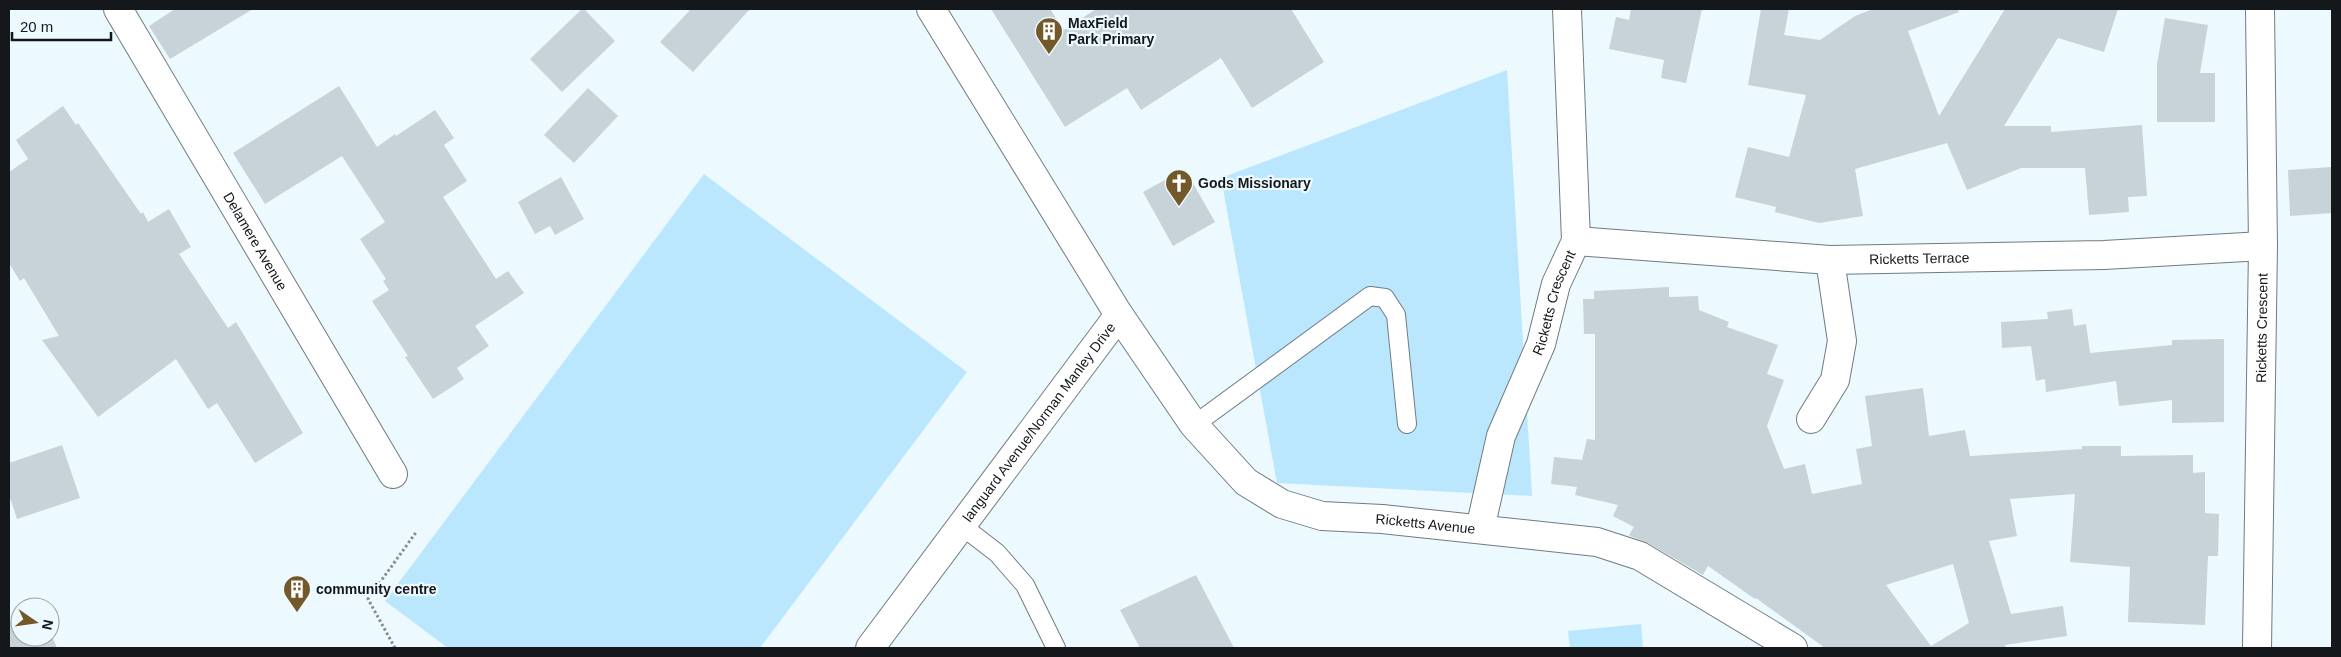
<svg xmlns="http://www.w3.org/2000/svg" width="2341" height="657" font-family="Helvetica,sans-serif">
  <rect width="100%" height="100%" fill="#ecf9ff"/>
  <g fill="#bbe7fe">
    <polygon points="1507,70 1532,496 1277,483 1221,178"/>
    <polygon points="704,174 967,372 760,648 448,648 385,601"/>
    <polygon points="1641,624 1643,648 1570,648 1568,631"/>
  </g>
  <g fill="#c7d3d9" fill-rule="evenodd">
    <polygon points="175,9 253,9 170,59 149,26"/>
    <polygon points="582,9 584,9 615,41 562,92 530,59"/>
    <polygon points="691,9 750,9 693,72 660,42"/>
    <polygon points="991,9 1050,9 1064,30 1096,9 1291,9 1324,62 1252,108 1221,58 1141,110 1127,88 1065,127"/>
    <polygon points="1631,9 1702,9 1686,83 1661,78 1664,60 1609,49 1616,17 1629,20"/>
    <polygon points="1761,9 1789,9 1784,35 1820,40 1855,16 1873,9 1958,9 1959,12 1908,31 1939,116 2005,9 2118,9 2104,52 2058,38 2004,126 2051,126 2051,132 2142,125 2147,196 2128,197 2129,212 2089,215 2085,168 2021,168 1967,190 1947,143 1855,169 1863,216 1819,223 1775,212 1776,207 1735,197 1748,147 1789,157 1806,95 1748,85"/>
    <polygon points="2165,18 2208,25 2200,73 2215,73 2215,122 2157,122 2157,64"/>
    <polygon points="339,86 377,147 395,134 396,136 435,110 454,138 444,145 467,181 443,197 496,279 508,271 524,293 475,326 489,346 457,368 464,379 433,399 405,357 408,356 372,301 389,290 383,281 386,279 360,239 385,222 342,156 265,204 233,153"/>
    <polygon points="588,88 618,116 574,163 544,135"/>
    <polygon points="63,106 76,125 78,123 141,214 143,212 148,222 169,209 191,247 179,254 228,328 236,322 303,433 255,463 217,403 208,409 176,359 98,417 42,340 59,336 24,278 20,281 9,263 9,172 28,159 16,140"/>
    <polygon points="2331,167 2332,213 2290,216 2288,170"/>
    <polygon points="1185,169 1215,222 1173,246 1143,192"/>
    <polygon points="561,177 584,219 555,235 550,226 535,234 518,202"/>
    <path d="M1669,287V297L1698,296L1699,310L1729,322L1727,327L1778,345L1767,374L1784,380L1767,426L1784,469L1805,464L1812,494L1862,484L1856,449L1872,446L1865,396L1923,388L1929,436L1965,430L1970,456L2082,449V446H2121V456L2193,455V473L2205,472V513L2219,514L2218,556H2208L2205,625L2128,622L2130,567L2070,562L2075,494L2010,499L2017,536L1989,541L2011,614L2063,606L2067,636L2005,645L2006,648H1825L1756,598L1755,599L1708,566L1703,575L1648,543L1630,536L1629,535L1634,527L1613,516L1618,505L1575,495L1577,487L1551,484L1554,457L1582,460L1587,439L1595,440V334H1584L1583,299H1594V291ZM1953,564L1969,623L1931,646L1886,585Z"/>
    <polygon points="2072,309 2074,326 2086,324 2090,353 2172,345 2172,340 2224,339 2224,422 2172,423 2172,400 2119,406 2116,381 2046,392 2045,379 2036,381 2031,346 2002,348 2001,322 2048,319 2047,312"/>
    <polygon points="62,445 80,498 17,519 9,495 9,463"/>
    <polygon points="1196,575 1234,648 1140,648 1120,610"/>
    <polygon points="20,617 20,637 50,637 50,631 57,648 9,648 9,622"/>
  </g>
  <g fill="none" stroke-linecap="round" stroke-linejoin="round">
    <g stroke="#707b80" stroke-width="20">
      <g id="lane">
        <polyline points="1194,425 1370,296 1385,298 1396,315 1407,424"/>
        <polyline points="962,526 997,553 1025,585 1056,648"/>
      </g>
    </g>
    <g stroke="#707b80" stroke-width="30">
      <g id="street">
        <path id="s1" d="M118,9L393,474"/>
        <path id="s2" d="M1576,241L1830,260L2104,255L2263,246"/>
        <path id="s3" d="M1119,315L1194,425L1246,482L1282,504L1322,516L1382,519L1597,542L1640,556L1793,648"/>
        <polyline points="1811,419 1835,380 1842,341 1830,260"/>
        <path id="s4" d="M1480,529L1501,436L1541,344L1556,284L1576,241L1567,9"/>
        <path id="s5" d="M870,648L1119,315L931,9"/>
        <path id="s6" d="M2257,648L2263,246L2260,9"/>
      </g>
    </g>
    <polyline stroke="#858e92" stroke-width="3" stroke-dasharray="2.5 2.5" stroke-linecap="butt" points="395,648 368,599 417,531"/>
    <use href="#lane" stroke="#fff" stroke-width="18"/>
    <use href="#street" stroke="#fff" stroke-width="28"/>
  </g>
  <defs>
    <g id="building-pin" transform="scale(1.4375)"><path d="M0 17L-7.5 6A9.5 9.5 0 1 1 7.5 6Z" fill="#73582a" stroke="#ecf9ff"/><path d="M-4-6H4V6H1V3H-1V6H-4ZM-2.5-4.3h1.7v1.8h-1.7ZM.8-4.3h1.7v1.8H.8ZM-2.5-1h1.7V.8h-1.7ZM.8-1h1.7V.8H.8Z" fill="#fff"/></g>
    <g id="church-pin" transform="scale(1.4375)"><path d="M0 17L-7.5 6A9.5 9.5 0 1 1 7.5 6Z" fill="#73582a" stroke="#ecf9ff"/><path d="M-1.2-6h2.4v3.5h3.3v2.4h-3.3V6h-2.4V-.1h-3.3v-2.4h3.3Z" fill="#fff"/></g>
  </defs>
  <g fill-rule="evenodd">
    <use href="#building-pin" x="1049" y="31"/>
    <use href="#church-pin" x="1179" y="183"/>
    <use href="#building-pin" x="297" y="589"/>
  </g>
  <g text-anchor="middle" stroke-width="4.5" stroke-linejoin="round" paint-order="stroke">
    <g font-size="14" font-weight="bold" fill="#14181a" stroke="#ecf9ff" text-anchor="start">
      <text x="1068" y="28">MaxField<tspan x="1068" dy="16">Park Primary</tspan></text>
      <text x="1198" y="188">Gods Missionary</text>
      <text x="316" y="594">community centre</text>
    </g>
    <g font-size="14" fill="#14181a" stroke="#ecf9ff">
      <text dy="5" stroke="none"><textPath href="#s1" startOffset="270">Delamere Avenue</textPath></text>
      <text dy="5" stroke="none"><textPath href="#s2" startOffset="344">Ricketts Terrace</textPath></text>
      <text dy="5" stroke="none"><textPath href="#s4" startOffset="239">Ricketts Crescent</textPath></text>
      <text dy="5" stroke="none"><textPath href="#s6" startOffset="320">Ricketts Crescent</textPath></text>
      <text dy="5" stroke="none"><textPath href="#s5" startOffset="282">languard Avenue/Norman Manley Drive</textPath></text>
      <text dy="5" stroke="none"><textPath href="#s3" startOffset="398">Ricketts Avenue</textPath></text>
    </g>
  </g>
  <rect width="2341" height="657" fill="none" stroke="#14181a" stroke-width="20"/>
  <g transform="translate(35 622) rotate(103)"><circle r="24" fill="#ecf9ff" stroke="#969fa3"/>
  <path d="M0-4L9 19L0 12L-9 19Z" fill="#73582a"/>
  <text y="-8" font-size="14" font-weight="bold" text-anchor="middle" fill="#14181a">N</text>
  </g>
  <path d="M12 32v8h99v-8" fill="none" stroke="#14181a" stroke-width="2.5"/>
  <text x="20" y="32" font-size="15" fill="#14181a" stroke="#ecf9ff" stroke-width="4" paint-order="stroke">20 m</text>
</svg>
